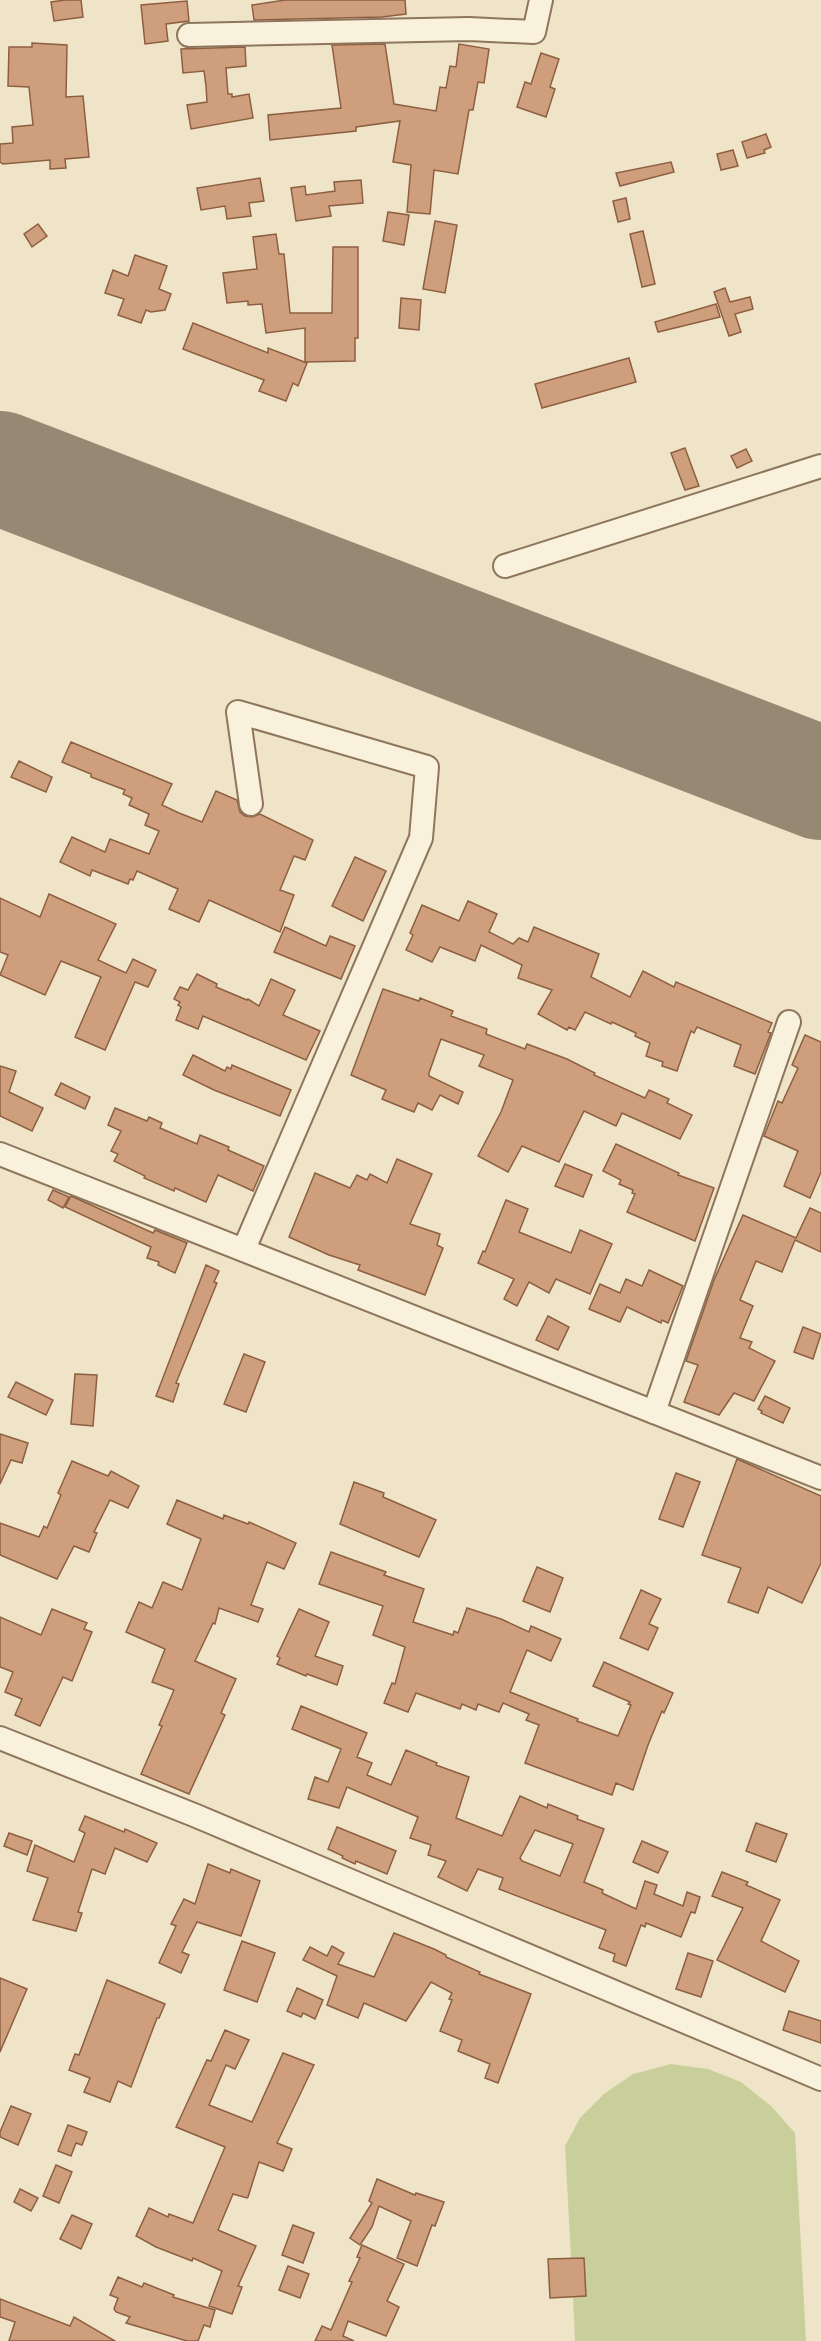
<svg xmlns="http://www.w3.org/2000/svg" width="821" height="2341" font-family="'Times New Roman',serif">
  <rect width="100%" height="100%" fill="#f0e4c8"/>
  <polygon fill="#c9cf9b" points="671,2064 708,2069 741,2082 771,2106 795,2133 806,2341 575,2341 573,2297 586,2296 584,2258 571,2258 565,2146 580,2118 604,2094 633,2074"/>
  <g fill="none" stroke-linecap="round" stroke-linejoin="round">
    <polyline stroke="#968974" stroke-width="114" points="0,468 821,783"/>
  </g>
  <g fill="#cf9f7d" stroke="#8d5f41" stroke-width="1.5" fill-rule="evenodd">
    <polygon points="65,0 81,0 83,17 54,21 51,2"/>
    <polygon points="285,0 405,0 406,14 382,17 254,20 252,5"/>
    <polygon points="187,1 189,21 166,24 168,41 145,44 141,5"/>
    <polygon points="32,43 67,45 66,97 83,96 89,157 65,159 66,168 50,169 50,160 3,164 0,162 0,144 13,143 12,127 33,125 29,87 8,86 9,47 32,47"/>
    <polygon points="385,44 394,104 436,111 440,87 446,88 450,66 456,67 459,44 489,49 484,83 478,82 473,110 469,110 458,174 434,170 430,214 407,212 411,165 393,162 400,121 356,127 356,131 270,140 268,115 341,108 332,45"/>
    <polygon points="245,47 246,66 226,68 228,94 232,94 232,97 249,94 253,118 191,129 187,105 207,102 206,86 204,71 183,73 181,49"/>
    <polygon points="541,53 559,59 550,87 555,89 546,117 517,107 525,82 531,84"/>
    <polygon points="766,134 771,147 764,150 765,153 747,158 742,142"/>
    <polygon points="733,150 738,166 721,170 717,154"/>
    <polygon points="671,162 674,172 620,186 616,173"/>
    <polygon points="260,178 264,201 249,203 251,216 227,219 225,206 201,210 197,188"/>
    <polygon points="361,180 363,203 329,206 331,216 296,221 291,188 305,186 306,195 335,191 334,182"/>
    <polygon points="626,198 630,219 618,222 613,201"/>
    <polygon points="388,212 409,215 404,245 383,241"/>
    <polygon points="435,221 457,225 445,293 423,289"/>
    <polygon points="38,224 47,236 32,247 24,234"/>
    <polygon points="643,231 655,284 642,287 630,234"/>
    <polygon points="276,234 279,254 284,254 290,313 332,313 333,247 358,247 358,338 355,338 355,361 305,362 305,328 266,333 262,304 248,305 248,301 227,303 223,273 257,269 253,237"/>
    <polygon points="135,255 167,266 159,289 171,294 165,310 151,312 146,310 141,323 118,315 124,299 105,293 113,270 128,276"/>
    <polygon points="725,288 730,302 750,297 753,309 735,314 741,332 729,336 714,292"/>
    <polygon points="401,298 421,300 419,330 399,328"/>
    <polygon points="716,304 720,317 658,332 655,322"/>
    <polygon points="193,323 268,353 268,348 307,363 298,386 293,383 286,401 259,391 264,380 183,349"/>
    <polygon points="629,358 636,382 542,408 535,384"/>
    <polygon points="685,448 699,486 685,490 671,453"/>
    <polygon points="746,449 752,461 737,468 731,456"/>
    <polygon points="71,742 172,784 162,805 179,813 202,822 216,791 237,800 240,812 245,816 252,817 260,814 313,840 305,860 294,856 280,890 294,895 280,932 209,900 199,922 169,909 178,889 137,871 133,880 130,879 128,884 92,870 90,876 60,862 72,837 105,852 110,839 149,854 159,831 145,825 149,814 129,805 132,798 123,794 125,790 91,777 91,774 62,762"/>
    <polygon points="19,761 52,777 46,792 11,777"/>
    <polygon points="355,857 386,871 363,921 332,906"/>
    <polygon points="49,894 116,924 98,960 126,973 133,959 156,970 148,987 135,982 105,1050 75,1037 101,977 61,961 45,995 0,975 8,955 0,952 0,898 40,917"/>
    <polygon points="468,901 497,914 489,932 513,944 519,938 528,942 534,927 599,954 591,977 630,997 643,971 674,987 676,982 772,1023 768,1032 771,1033 755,1074 734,1066 741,1045 697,1027 694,1033 691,1031 677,1071 662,1066 663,1062 646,1056 650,1043 635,1036 636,1033 612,1022 611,1024 585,1012 575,1030 569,1027 567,1030 538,1014 552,990 518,978 522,965 481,945 475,961 440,947 432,962 406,950 413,935 410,933 422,905 459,921"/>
    <polygon points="285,927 326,946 330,936 355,946 341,979 274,952"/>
    <polygon points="197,974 217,984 216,987 247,1000 248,999 259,1006 271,979 295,990 283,1015 320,1031 306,1060 203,1016 198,1029 176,1020 181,1007 178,1005 180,1002 174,999 180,987 188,990"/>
    <polygon points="383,989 419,1001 420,998 453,1011 451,1016 487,1029 486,1034 525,1049 527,1044 567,1059 595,1073 594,1075 645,1098 649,1090 669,1099 667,1103 692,1115 680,1139 622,1113 616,1126 584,1111 559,1162 522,1146 508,1172 478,1156 501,1112 513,1080 479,1066 484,1055 441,1039 429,1073 429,1076 463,1092 458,1104 440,1095 432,1110 418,1103 414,1112 382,1099 386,1090 351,1075"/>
    <polygon points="805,1035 821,1042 821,1172 810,1198 784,1186 798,1151 764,1136 778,1101 782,1103 798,1068 792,1065"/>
    <polygon points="193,1055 225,1071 227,1067 231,1069 232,1065 291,1090 280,1116 214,1090 183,1075"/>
    <polygon points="0,1066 16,1071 9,1092 43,1108 32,1131 0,1116"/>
    <polygon points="61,1083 90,1097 85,1109 55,1095"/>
    <polygon points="115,1108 147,1121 149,1117 162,1123 160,1128 197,1144 200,1135 229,1147 228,1150 264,1166 253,1191 218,1175 206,1202 175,1188 174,1191 144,1178 145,1176 114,1161 118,1154 111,1151 121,1131 108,1125"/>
    <polygon points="616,1144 679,1173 678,1175 714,1188 695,1241 627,1212 635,1194 632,1193 633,1190 619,1184 621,1180 603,1171"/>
    <polygon points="397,1159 432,1174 410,1224 440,1234 437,1245 443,1248 425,1295 358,1270 360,1265 329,1255 289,1237 315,1173 350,1188 357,1175 367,1180 370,1174 387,1183"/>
    <polygon points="565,1164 592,1175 583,1197 555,1186"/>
    <polygon points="53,1190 69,1197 63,1208 48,1200"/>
    <polygon points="71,1196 153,1233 155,1230 187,1243 175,1273 158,1265 159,1262 147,1258 151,1247 65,1207"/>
    <polygon points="506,1200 528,1209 519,1232 571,1253 580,1230 612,1244 590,1294 556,1279 549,1293 529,1282 517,1306 504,1299 514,1279 478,1263 483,1251 485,1252"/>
    <polygon points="810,1208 821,1213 821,1252 795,1240 782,1272 756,1261 740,1300 753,1306 740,1338 752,1342 749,1348 775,1361 754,1401 734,1393 719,1415 684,1402 698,1365 686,1361 714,1280 743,1215 796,1238"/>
    <polygon points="206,1265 219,1271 214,1282 217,1283 176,1383 179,1384 173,1402 156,1396"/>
    <polygon points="649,1270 683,1286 668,1323 662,1320 661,1323 627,1307 620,1322 589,1309 600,1284 620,1293 626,1279 642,1286"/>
    <polygon points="548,1316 569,1327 558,1350 536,1340"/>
    <polygon points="803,1327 821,1334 813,1359 794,1352"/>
    <polygon points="244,1354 265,1362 246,1412 224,1404"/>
    <polygon points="75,1374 97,1375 93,1426 71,1424"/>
    <polygon points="16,1382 53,1400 46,1415 8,1397"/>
    <polygon points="765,1396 790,1408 783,1423 761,1413 762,1411 758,1409"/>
    <polygon points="0,1434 28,1443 22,1463 11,1460 0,1484"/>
    <polygon points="737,1459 821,1496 821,1563 802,1603 768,1587 758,1613 728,1602 741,1568 702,1555"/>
    <polygon points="72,1461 108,1476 111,1471 139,1486 128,1508 110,1500 94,1532 97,1533 89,1552 74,1546 57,1579 0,1555 0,1523 39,1537 44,1526 47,1528 61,1495 58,1493"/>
    <polygon points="676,1473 700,1482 683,1527 659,1519"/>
    <polygon points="354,1482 384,1493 383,1497 436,1520 419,1557 340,1524"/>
    <polygon points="177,1500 223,1519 224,1515 248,1524 249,1522 296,1543 284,1569 267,1562 251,1605 263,1609 258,1622 219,1608 215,1624 213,1623 195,1661 236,1679 221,1713 225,1715 189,1794 141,1774 162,1726 159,1725 174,1690 152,1682 165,1649 126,1632 139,1602 152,1608 163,1582 182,1590 201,1539 167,1524"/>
    <polygon points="331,1552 386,1572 384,1575 424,1589 413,1622 453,1635 454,1631 458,1633 467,1608 501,1619 529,1632 531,1626 561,1639 551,1661 527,1650 510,1692 578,1719 577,1721 618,1736 631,1705 628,1704 630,1702 593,1686 604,1662 673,1693 664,1713 662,1711 648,1745 633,1790 616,1783 612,1795 525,1763 539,1725 526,1720 529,1714 503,1703 499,1712 478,1704 476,1710 462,1704 460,1709 416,1693 408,1712 384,1703 392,1683 395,1684 405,1647 373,1635 383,1606 319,1584"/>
    <polygon points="537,1567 563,1578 550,1612 523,1601"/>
    <polygon points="641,1590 661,1599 649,1624 658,1628 648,1650 620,1638"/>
    <polygon points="52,1609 87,1623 84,1629 92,1632 72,1681 63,1677 40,1726 15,1715 22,1699 5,1692 13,1672 0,1667 0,1617 41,1635"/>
    <polygon points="299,1609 329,1622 315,1656 343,1666 337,1685 307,1674 306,1676 277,1664 280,1658 277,1656"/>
    <path d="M301,1706L367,1733L357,1757L372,1763L367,1775L391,1785L406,1750L437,1763L436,1765L469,1777L456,1818L502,1836L520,1796L547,1808L548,1804L578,1816L577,1819L604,1829L584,1882L603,1890L602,1893L636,1909L645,1881L657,1885L654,1894L683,1906L687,1892L700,1897L695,1913L691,1912L681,1937L646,1923L645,1927L641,1925L626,1966L613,1961L615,1954L599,1948L606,1930L499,1889L503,1878L478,1869L467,1891L438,1877L446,1861L428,1855L431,1845L410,1838L418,1817L347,1787L339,1808L308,1799L315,1777L328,1782L341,1749L292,1729ZM535,1830L573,1844L560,1876L522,1861L520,1858Z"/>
    <polygon points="85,1816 124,1832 125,1829 157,1843 147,1862 115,1848 105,1874 92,1869 78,1912 82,1913 76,1931 33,1920 48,1878 27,1871 35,1845 74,1862 85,1833 79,1830"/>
    <polygon points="756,1823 787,1834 776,1862 746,1851"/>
    <polygon points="337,1827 396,1851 387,1874 356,1861 355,1864 342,1858 343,1856 328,1849"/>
    <polygon points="9,1833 32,1841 27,1855 4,1846"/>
    <polygon points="642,1841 668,1852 658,1873 633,1862"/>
    <polygon points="208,1864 230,1873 231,1869 260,1881 241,1936 197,1922 182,1952 189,1955 181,1973 159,1963 176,1926 171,1924 184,1899 195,1904"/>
    <polygon points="722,1872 748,1882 746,1885 780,1900 761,1941 799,1961 785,1992 717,1960 743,1908 712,1896"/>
    <polygon points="394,1933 434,1949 446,1955 446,1957 480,1972 479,1974 531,1994 498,2083 485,2078 490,2064 458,2051 462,2040 440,2031 452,2000 449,1999 452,1993 431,1982 406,2021 364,2003 358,2018 327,2005 337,1976 303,1960 310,1947 327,1956 332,1946 344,1953 338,1964 374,1977"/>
    <polygon points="242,1941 275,1953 257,2002 224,1990"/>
    <polygon points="688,1953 713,1961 701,1997 676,1989"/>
    <polygon points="0,1978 27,1989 0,2052"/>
    <polygon points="107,1980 165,2004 159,2018 157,2018 131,2087 118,2081 110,2102 84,2092 90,2078 69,2070 75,2054 79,2055"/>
    <polygon points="297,1988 323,2000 315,2019 303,2013 301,2017 287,2011"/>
    <polygon points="789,2011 821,2021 821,2043 783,2030"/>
    <polygon points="225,2030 249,2040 235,2069 226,2065 209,2105 252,2122 283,2053 314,2065 277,2143 292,2149 283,2171 259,2162 248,2197 247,2198 233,2194 218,2230 256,2246 238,2286 242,2287 232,2314 209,2306 222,2271 193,2258 192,2261 156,2247 136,2236 149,2208 168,2217 169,2214 193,2223 225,2147 176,2127 207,2060 211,2061"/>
    <polygon points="11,2106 31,2114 18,2145 0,2137 0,2132"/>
    <polygon points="68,2125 87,2132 82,2145 76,2143 71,2156 58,2151"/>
    <polygon points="56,2165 72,2172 59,2203 43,2196"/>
    <polygon points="377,2179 415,2195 416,2193 444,2202 435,2226 432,2225 417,2266 397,2258 411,2221 379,2206 372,2227 360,2245 350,2238 372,2203 369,2201"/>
    <polygon points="20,2189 38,2198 31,2211 14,2202"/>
    <polygon points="72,2215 92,2224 81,2249 60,2239"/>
    <polygon points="293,2225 314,2233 303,2263 282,2255"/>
    <polygon points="362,2245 404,2264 387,2301 399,2307 386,2336 348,2321 343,2336 354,2341 315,2341 322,2326 331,2330 352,2282 349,2281 360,2258 357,2257"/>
    <polygon points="584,2258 586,2296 550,2298 548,2259"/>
    <polygon points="288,2266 309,2274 300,2298 279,2290"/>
    <polygon points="118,2277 142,2287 144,2283 174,2295 173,2297 215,2310 210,2327 204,2325 198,2341 187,2341 126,2323 130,2317 116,2312 114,2309 118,2298 110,2295"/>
    <polygon points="0,2299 70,2326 74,2317 115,2341 9,2341 15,2322 0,2317"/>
  </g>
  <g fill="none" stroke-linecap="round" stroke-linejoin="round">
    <g stroke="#8d765c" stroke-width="26">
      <g id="minor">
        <polyline points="189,35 469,29 534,32 541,0"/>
        <polyline points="505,566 821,466"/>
        <polyline points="0,1154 821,1478"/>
        <polyline points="244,1249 421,838 427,767 238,712 251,804"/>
        <polyline points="654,1412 789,1022"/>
        <polyline points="0,1738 194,1815 821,2079"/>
      </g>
    </g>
    <use href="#minor" stroke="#faf1dc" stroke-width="22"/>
  </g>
</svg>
